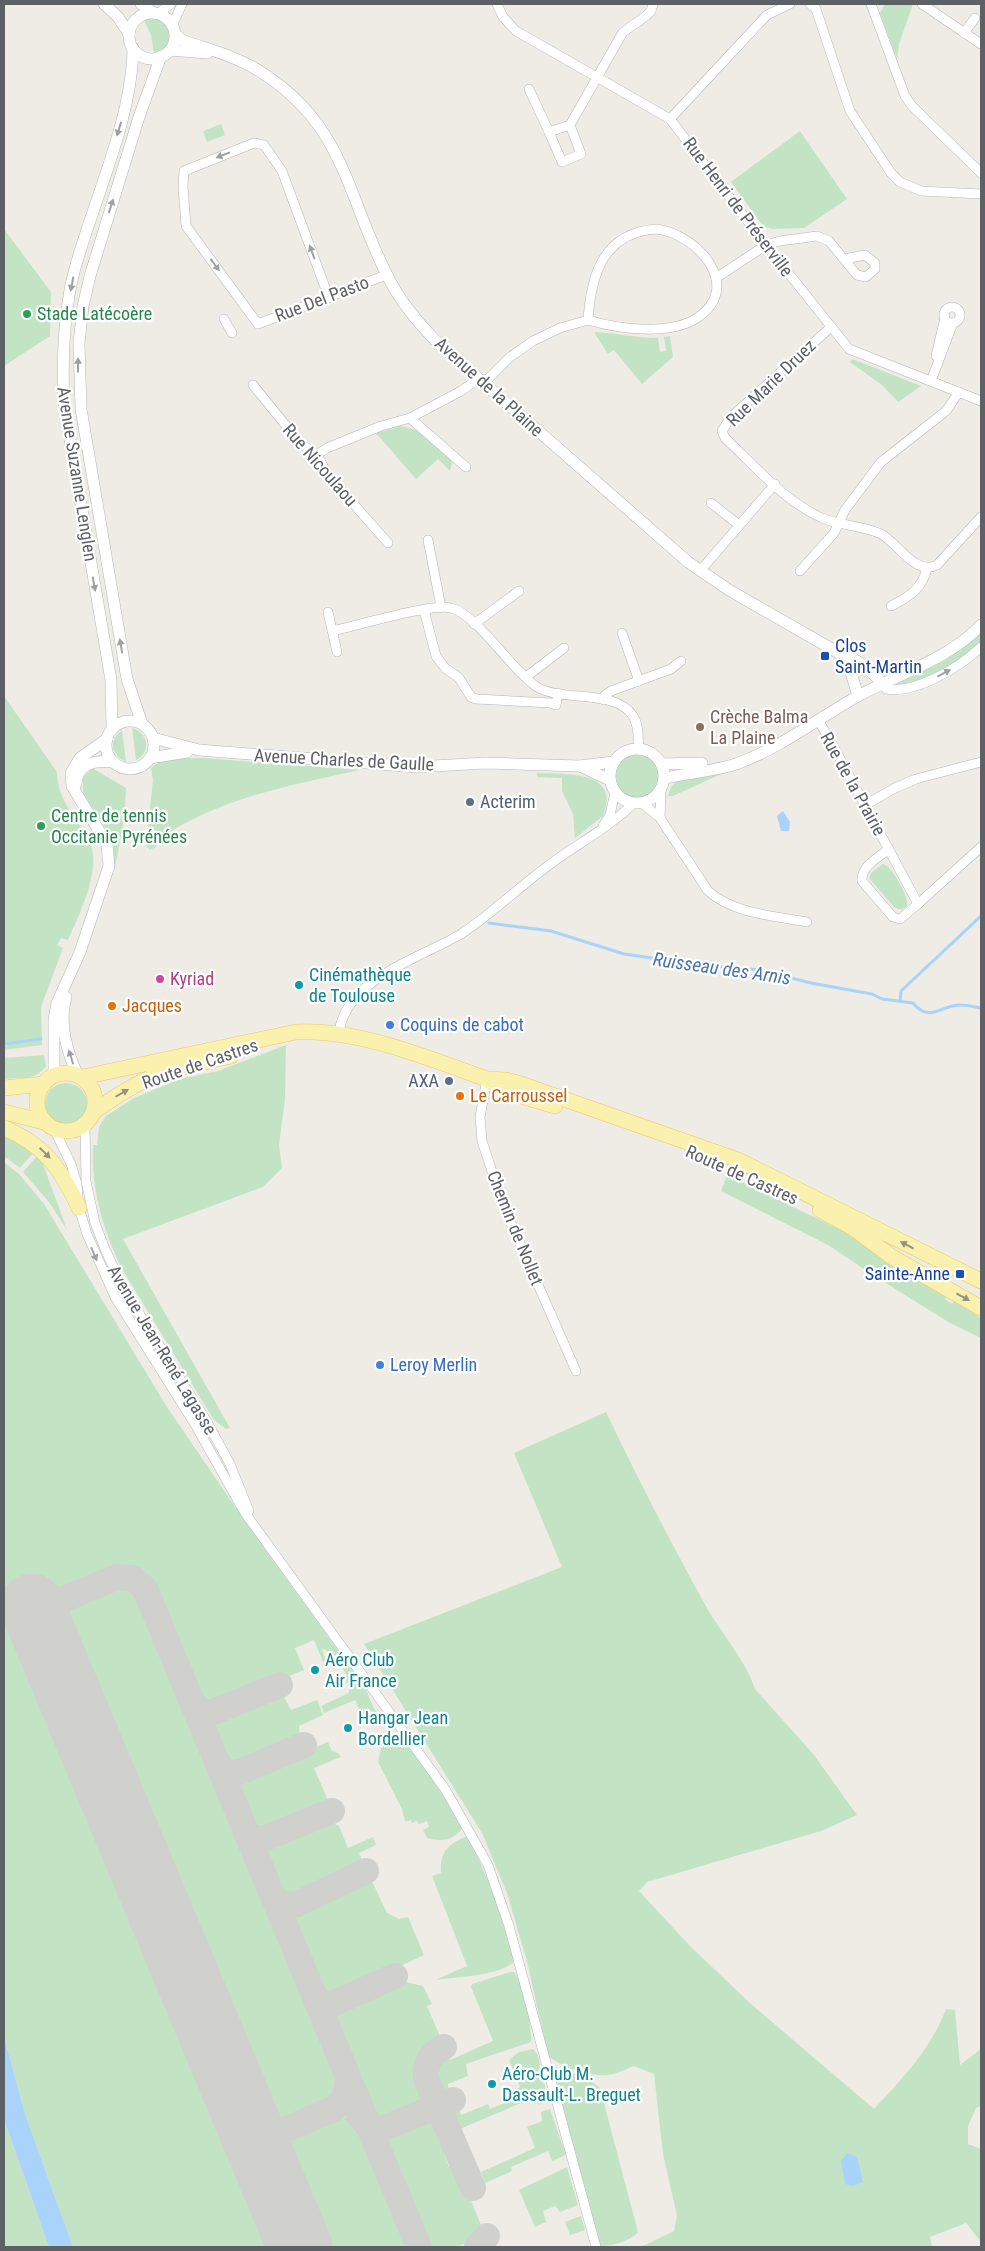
<svg xmlns="http://www.w3.org/2000/svg" width="985" height="2251" font-family="'Roboto Condensed',sans-serif">
  <rect width="100%" height="100%" fill="#eeece5"/>
  <g fill="#c3e4c4">
    <polygon points="885,4 913,4 899,44 897,59 880,13"/>
    <path d="M150,18C167,19 176,35 164,48L154,53L151,35L144,20Z"/>
    <polygon points="221,124 225,135 207,142 203,131"/>
    <polygon points="800,131 847,199 804,228 773,229 763,226 731,182"/>
    <polygon points="4,229 51,292 50,336 4,366"/>
    <path d="M594,332C616,333 635,338 658,338L660,352L666,351L664,337L670,336L673,357L642,384L614,350L608,354Z"/>
    <polygon points="852,359 921,386 898,402 882,385 850,362"/>
    <polygon points="400,426 416,430 450,459 452,463 450,471 438,459 416,479 376,433"/>
    <path d="M981,633V641C959,664 929,678 899,688L897,685V682L944,661Z"/>
    <path d="M4,696L57,772C58,803 76,815 89,841C103,867 79,915 68,940L61,938L57,945L63,948L41,1007L42,1045L4,1050Z"/>
    <path d="M132,728C148,733 152,752 136,760Z"/>
    <path d="M122,730L126,762C111,755 108,740 122,730Z"/>
    <circle cx="638" cy="776" r="22"/>
    <path d="M184,758H203L360,770C291,785 221,798 162,837L164,842L150,850L146,846L153,780L151,768L160,761Z"/>
    <polygon points="92,768 126,788 124,821 115,867 113,840 83,793 83,778"/>
    <polygon points="732,769 673,796 668,796 671,787 677,781"/>
    <path d="M537,773C565,774 622,770 603,816L575,838L573,814L562,791V778L537,777Z"/>
    <path d="M883,864C892,866 909,897 907,906L901,910L894,907L869,878L871,873Z"/>
    <path d="M286,1045L285,1099L279,1145L282,1168L263,1187L123,1239L230,1428L226,1429L214,1420L122,1269C103,1228 91,1191 93,1145H97L99,1127L106,1116L134,1098L180,1079L218,1071Z"/>
    <path d="M44,1055L46,1066C36,1081 20,1077 4,1079V1058Z"/>
    <circle cx="66" cy="1104" r="21"/>
    <polygon points="4,1133 35,1151 20,1168 4,1156"/>
    <polygon points="37,1156 42,1161 67,1230 49,1202 23,1172"/>
    <path d="M4,1162L19,1174L44,1204L167,1407L236,1508H238L251,1530L339,1652L331,1658L326,1650L322,1649L326,1661L323,1662L314,1640L295,1648L304,1670L209,1708L199,1701L151,1588C143,1573 132,1569 115,1570L12,1613L277,2247H73L26,2117L4,2037Z"/>
    <polygon points="727,1175 843,1231 887,1262 946,1297 945,1299 952,1304 954,1301 981,1318 981,1338 950,1323 876,1277 828,1245 721,1191"/>
    <path d="M606,1412C638,1479 671,1543 707,1608C722,1634 746,1661 755,1689L814,1755L857,1815L821,1831L647,1882L639,1891L691,1947L751,2004L874,2109C903,2078 931,2049 946,2009L955,2010L960,2065L981,2049V2106L976,2108L968,2126V2144L981,2149V2242L966,2223L930,2237L932,2247H635L645,2245L674,2231L677,2216L663,2154L654,2074L634,2066C626,2069 616,2074 608,2075C590,2077 562,2067 548,2056L527,1961L507,1893L482,1833L364,1644L562,1567L514,1453Z"/>
    <polygon points="124,1583 132,1585 142,1599 341,2080 338,2095 333,2101 287,2121 273,2117 264,2107 64,1629 66,1613 71,1605"/>
    <path d="M348,1665C365,1676 367,1698 377,1713L368,1710L365,1722L355,1700L324,1713L321,1706L349,1693V1686L345,1679L347,1677L343,1668Z"/>
    <path d="M281,1691L291,1710L317,1700L323,1715L299,1726L300,1736L297,1743C279,1750 240,1772 223,1760L210,1729L212,1720Z"/>
    <path d="M399,1735L406,1741L461,1822L463,1827C454,1841 442,1842 427,1838L423,1830L429,1827L427,1821L419,1824L417,1821L412,1823L411,1820L405,1822L402,1809L378,1762L381,1748Z"/>
    <polygon points="328,1742 332,1751 338,1753 341,1757 314,1768 327,1798 325,1807 262,1833 255,1830 237,1792 240,1781 248,1774"/>
    <polygon points="327,1820 339,1826 348,1848 373,1837 376,1845 359,1853 363,1863 360,1868 297,1897 291,1899 280,1894 264,1851 267,1845"/>
    <path d="M466,1837L471,1841L496,1900L513,1957V1963C493,1977 460,1976 435,1980L467,1966L432,1876L441,1873C439,1854 448,1843 466,1837Z"/>
    <polygon points="367,1876 370,1877 387,1913 399,1919 408,1917 424,1955 326,2000 321,1996 292,1926 294,1915 300,1909"/>
    <path d="M510,1972H514C524,1985 532,2025 531,2042L466,2064L468,2076L448,2084L449,2093L445,2098H440C427,2086 424,2056 446,2051L450,2060L493,2041L471,1987L472,1984Z"/>
    <path d="M402,1981L423,1986L432,2004L427,2006L442,2041C436,2049 427,2053 424,2062C418,2078 433,2089 428,2104L381,2123L371,2118L330,2018L331,2013L336,2008Z"/>
    <polygon points="533,2049 538,2055 548,2101 539,2105 535,2097 460,2129 454,2128 446,2114 447,2108 450,2106 458,2108 461,2115 488,2104 490,2109 512,2100 510,2094 520,2087 509,2060 519,2052"/>
    <path d="M550,2065L588,2079L600,2088L638,2232C632,2240 609,2248 599,2245Z"/>
    <polygon points="550,2109 566,2155 552,2161 548,2151 511,2167 512,2171 485,2183 481,2172 535,2148 527,2127 542,2121 541,2112"/>
    <polygon points="341,2116 351,2118 359,2125 410,2247 323,2247 284,2154 287,2143 294,2134"/>
    <path d="M429,2116L437,2119L450,2151L444,2154L449,2167L456,2164L481,2225C473,2250 450,2247 428,2247L424,2244L383,2145L387,2134Z"/>
    <polygon points="4,2119 46,2238 49,2247 4,2247"/>
    <polygon points="567,2167 578,2205 560,2212 555,2206 543,2211 546,2222 535,2227 519,2190"/>
    <polygon points="581,2216 585,2230 570,2235 565,2222"/>
  </g>
  <g fill="#a9d3fa">
    <polygon points="783,811 790,822 789,831 781,831 777,816"/>
    <polygon points="4,2037 26,2117 73,2247 49,2247 4,2119"/>
    <polygon points="847,2153 857,2157 863,2182 853,2186 845,2184 841,2161"/>
  </g>
  <g fill="none" stroke-linecap="round" stroke-linejoin="round">
    <g stroke="#a9d3fa" stroke-width="3">
      <path d="M489,923L551,931L624,954L701,965L760,970L811,983L872,994L882,999L913,1003C930,1024 942,1004 961,1005C968,1005 975,1007 981,1008"/>
      <polyline points="900,1001 901,991 981,916"/>
      <polyline points="4,1044 41,1039"/>
    </g>
    <g stroke="#d0d0cc" stroke-width="26">
      <polyline points="43,1633 44,1614 55,1603 117,1577 132,1578 145,1589 419,2247"/>
      <polyline points="193,1704 204,1712 213,1712 280,1685"/>
      <polyline points="219,1767 228,1772 237,1773 304,1745"/>
      <polyline points="247,1833 255,1838 263,1839 332,1811"/>
      <polyline points="274,1898 284,1904 297,1904 366,1871"/>
      <polyline points="316,1999 325,2005 332,2004 395,1976"/>
      <path d="M444,2047C430,2054 425,2064 426,2079L473,2188"/>
      <polyline points="359,2116 372,2129 379,2130 453,2100"/>
      <polyline points="247,2121 261,2134 276,2134 335,2108 345,2098 348,2078"/>
      <polyline points="264,2163 264,2147 276,2134"/>
      <polyline points="477,2247 487,2236"/>
    </g>
    <polyline stroke="#d0d0cc" stroke-width="65" points="32,1606 300,2247"/>
    <g stroke="#b2b5b9" stroke-width="10">
      <g id="minor">
        <polyline points="497,4 503,17 516,31 670,119 766,245 849,349 981,401"/>
        <polyline points="810,4 816,9 850,111 891,173 900,182 921,191 981,194"/>
        <polyline points="871,4 905,96 912,106 981,173"/>
        <polyline points="922,4 981,44"/>
        <polyline points="157,14 171,4"/>
        <polyline points="172,26 182,4"/>
        <polyline points="964,33 975,18"/>
        <polyline points="529,89 549,132"/>
        <polyline points="670,119 767,15 790,4"/>
        <polyline points="570,125 623,32 646,16 651,11 653,4"/>
        <polygon points="570,125 581,154 562,162 549,132"/>
        <path d="M656,229C698,234 744,287 697,318C669,336 618,329 588,320C591,275 603,233 656,229Z"/>
        <polyline points="716,278 766,245 780,241 817,236 829,241 857,275 866,277 875,269 875,263 865,255 844,259"/>
        <polyline points="329,298 282,171 264,145 254,143 184,171 183,187 186,226 258,324 386,275"/>
        <circle cx="952" cy="315" r="8"/>
        <polyline points="224,319 232,333"/>
        <path d="M831,327L731,417L722,431L725,438C755,466 784,501 822,518C841,526 862,525 881,534C898,543 915,576 937,565L981,517"/>
        <polyline points="936,356 945,318"/>
        <polyline points="931,381 953,323"/>
        <polyline points="253,385 301,444 317,455 328,475 388,543"/>
        <polyline points="410,418 466,467"/>
        <polyline points="317,455 327,448 381,426 410,418 461,391 474,382 488,379 510,357 533,341 560,328 588,320"/>
        <polyline points="711,503 739,525"/>
        <polyline points="428,540 441,607"/>
        <polyline points="700,571 775,484"/>
        <polyline points="800,571 834,533 845,510 881,462 946,411 959,392"/>
        <path d="M891,606C909,597 923,588 927,568"/>
        <polyline points="424,610 436,656 445,668 459,678 471,697 476,699 551,703 556,705 558,693"/>
        <polyline points="328,612 337,652"/>
        <polyline points="474,624 519,591"/>
        <path d="M332,631C356,626 432,603 451,608C477,614 512,671 537,687C562,702 617,689 633,716C639,725 638,738 639,749"/>
        <polyline points="622,633 639,681"/>
        <polyline points="526,677 564,648"/>
        <path d="M882,683L886,689C916,694 960,667 981,647"/>
        <polyline points="604,700 605,695 611,691 671,669 681,661"/>
        <path d="M818,720L829,738L918,904L900,919L893,917L862,881C861,866 878,858 889,849"/>
        <path d="M642,803L660,818L708,891C734,914 775,916 807,922"/>
        <polyline points="865,805 895,788 916,779 981,762"/>
        <polyline points="660,818 661,790"/>
        <polyline points="603,826 610,815 615,792"/>
        <polyline points="918,904 981,847"/>
        <path d="M339,1033C345,979 421,958 461,934C490,915 517,889 545,868C574,846 607,829 634,803"/>
        <polyline points="487,1079 480,1117 482,1141 503,1205 576,1371"/>
        <polyline points="85,1124 86,1181 95,1223 105,1249 122,1286 207,1422 230,1464 249,1511"/>
        <polyline points="54,1129 71,1164 77,1184 79,1208 87,1234 115,1297 196,1426 245,1513 445,1789 488,1865 509,1926 596,2247"/>
      </g>
    </g>
    <g stroke="#b2b5b9" stroke-width="12">
      <g id="tertiary">
        <polyline points="104,4 118,17 129,34"/>
        <polyline points="141,4 154,13"/>
        <circle cx="152" cy="36" r="23"/>
        <path d="M175,34L182,40C206,49 233,55 256,69C345,123 345,192 387,275C400,302 419,324 439,344L688,562L729,590L839,653C857,658 870,670 882,683"/>
        <polyline points="170,50 207,53"/>
        <polyline points="839,653 849,666 858,696"/>
        <circle cx="130" cy="745" r="24"/>
        <polyline points="142,724 127,679 81,409 79,343 83,306 90,276 139,117 161,56"/>
        <path d="M112,728L111,680L64,404C62,359 63,315 74,272C93,201 132,121 133,48"/>
        <polyline points="153,738 199,750 417,767 485,763 579,766 614,762"/>
        <circle cx="637" cy="776" r="27"/>
        <polyline points="150,758 187,752"/>
        <polyline points="662,764 702,763"/>
        <polyline points="580,766 610,780"/>
        <path d="M665,778C689,773 714,771 736,764C781,748 818,718 860,695C900,673 949,659 981,625"/>
        <path d="M76,784C77,763 96,760 113,762"/>
        <path d="M66,997C58,1024 67,1052 78,1076"/>
        <polyline points="54,1076 54,1020 57,1003 80,952 109,866 107,844 72,786 71,773 80,758 107,739"/>
      </g>
    </g>
    <g stroke="#e9c963" stroke-width="16">
      <g id="primary">
        <circle cx="66" cy="1102" r="29"/>
        <path d="M83,1077L296,1032C357,1028 430,1059 487,1079L506,1080L521,1084L738,1160L981,1281"/>
        <polyline points="487,1079 501,1090 555,1106"/>
        <polyline points="4,1088 44,1084"/>
        <path d="M95,1111C117,1095 140,1080 166,1072C187,1065 209,1061 231,1056"/>
        <polyline points="4,1112 44,1122"/>
        <path d="M4,1128C45,1145 61,1169 79,1208"/>
        <polyline points="820,1210 853,1228 892,1257 981,1308"/>
      </g>
    </g>
    <use href="#minor" stroke="#fff" stroke-width="9"/>
    <use href="#tertiary" stroke="#fff" stroke-width="11"/>
    <use href="#primary" stroke="#faf1ae" stroke-width="15"/>
  </g>
  <defs><path id="oneway-solid" d="M-6-.8H1V-3.2L6.5 0L1 3.2V.8H-6Z" transform="scale(1.25)"/></defs>
  <g fill="#9ea0a2">
    <use href="#oneway-solid" transform="translate(119 129) rotate(107)"/>
    <use href="#oneway-solid" transform="translate(223 155) rotate(159)"/>
    <use href="#oneway-solid" transform="translate(111 206) rotate(-72)"/>
    <use href="#oneway-solid" transform="translate(312 252) rotate(-110)"/>
    <use href="#oneway-solid" transform="translate(215 265) rotate(54)"/>
    <use href="#oneway-solid" transform="translate(72 284) rotate(101)"/>
    <use href="#oneway-solid" transform="translate(78 365) rotate(-90)"/>
    <use href="#oneway-solid" transform="translate(94 584) rotate(80)"/>
    <use href="#oneway-solid" transform="translate(121 646) rotate(-100)"/>
    <use href="#oneway-solid" transform="translate(944 673) rotate(-28)"/>
    <use href="#oneway-solid" transform="translate(71 1057) rotate(-107)"/>
    <use href="#oneway-solid" transform="translate(94 1254) rotate(67)"/>
  </g>
  <g fill="#94937e">
    <use href="#oneway-solid" transform="translate(122 1093) rotate(-30)"/>
    <use href="#oneway-solid" transform="translate(45 1153) rotate(45)"/>
    <use href="#oneway-solid" transform="translate(907 1245) rotate(-152)"/>
    <use href="#oneway-solid" transform="translate(963 1297) rotate(29)"/>
  </g>
  <g fill="#2e9e5b" stroke="#fff" stroke-width="2">
    <circle cx="27" cy="314" r="5"/>
    <circle cx="41" cy="826" r="5"/>
  </g>
  <g fill="#1a4fb4" stroke="#fff" stroke-width="2">
    <rect x="820" y="651" width="10" height="10" rx="2.5"/>
    <rect x="955" y="1269" width="10" height="10" rx="2.5"/>
  </g>
  <circle fill="#8d6e63" stroke="#fff" stroke-width="2" cx="700" cy="727" r="5"/>
  <g fill="#5c6f8a" stroke="#fff" stroke-width="2">
    <circle cx="470" cy="802" r="5"/>
    <circle cx="449" cy="1081" r="5"/>
  </g>
  <circle fill="#d1479c" stroke="#fff" stroke-width="2" cx="160" cy="979" r="5"/>
  <g fill="#0f9aa8" stroke="#fff" stroke-width="2">
    <circle cx="299" cy="985" r="5"/>
    <circle cx="315" cy="1670" r="5"/>
    <circle cx="348" cy="1728" r="5"/>
    <circle cx="492" cy="2084" r="5"/>
  </g>
  <g fill="#e8710a" stroke="#fff" stroke-width="2">
    <circle cx="112" cy="1006" r="5"/>
    <circle cx="460" cy="1096" r="5"/>
  </g>
  <g fill="#3f7fe0" stroke="#fff" stroke-width="2">
    <circle cx="390" cy="1025" r="5"/>
    <circle cx="380" cy="1365" r="5"/>
  </g>
  <g text-anchor="middle" stroke-width="4.5" stroke-linejoin="round" paint-order="stroke">
    <g font-size="18" fill="#5d6064" stroke="#fff">
      <text transform="translate(738 207) rotate(53)" y="6">Rue Henri de Préserville</text>
      <text transform="translate(322 299) rotate(-21)" y="6">Rue Del Pasto</text>
      <text transform="translate(771 383) rotate(-44)" y="6">Rue Marie Druez</text>
      <text transform="translate(489 387) rotate(42)" y="6">Avenue de la Plaine</text>
      <text transform="translate(320 465) rotate(49)" y="6">Rue Nicoulaou</text>
      <text transform="translate(77 474) rotate(81)" y="6">Avenue Suzanne Lenglen</text>
      <text transform="translate(344 760) rotate(3)" y="6">Avenue Charles de Gaulle</text>
      <text transform="translate(853 784) rotate(61)" y="6">Rue de la Prairie</text>
      <text transform="translate(200 1064) rotate(-19)" y="6">Route de Castres</text>
      <text transform="translate(742 1175) rotate(24)" y="6">Route de Castres</text>
      <text transform="translate(515 1228) rotate(68)" y="6">Chemin de Nollet</text>
      <text transform="translate(162 1350) rotate(59)" y="6">Avenue Jean-René Lagasse</text>
    </g>
    <g font-size="18" fill="#27864d" stroke="#fff" text-anchor="start">
      <text x="37" y="320">Stade Latécoère</text>
      <text x="51" y="822">Centre de tennis<tspan x="51" dy="21">Occitanie Pyrénées</tspan></text>
    </g>
    <g font-size="18" fill="#164399" stroke="#fff" text-anchor="start">
      <text x="835" y="652">Clos<tspan x="835" dy="21">Saint-Martin</tspan></text>
      <text x="950" y="1280" text-anchor="end">Sainte-Anne</text>
    </g>
    <g font-size="18" fill="#785e54" stroke="#fff" text-anchor="start">
      <text x="710" y="723">Crèche Balma<tspan x="710" dy="21">La Plaine</tspan></text>
    </g>
    <g font-size="18" fill="#4e5e75" stroke="#fff" text-anchor="start">
      <text x="480" y="808">Acterim</text>
      <text x="439" y="1087" text-anchor="end">AXA</text>
    </g>
    <g font-size="18" fill="#0d838f" stroke="#fff" text-anchor="start">
      <text x="309" y="981">Cinémathèque<tspan x="309" dy="21">de Toulouse</tspan></text>
      <text x="325" y="1666">Aéro Club<tspan x="325" dy="21">Air France</tspan></text>
      <text x="358" y="1724">Hangar Jean<tspan x="358" dy="21">Bordellier</tspan></text>
      <text x="502" y="2080">Aéro-Club M.<tspan x="502" dy="21">Dassault-L. Breguet</tspan></text>
    </g>
    <g font-size="18" fill="#b23c85" stroke="#fff" text-anchor="start">
      <text x="170" y="985">Kyriad</text>
    </g>
    <g font-size="18" fill="#c56008" stroke="#fff" text-anchor="start">
      <text x="122" y="1012">Jacques</text>
      <text x="470" y="1102">Le Carroussel</text>
    </g>
    <g font-size="18" fill="#366cbe" stroke="#fff" text-anchor="start">
      <text x="400" y="1031">Coquins de cabot</text>
      <text x="390" y="1371">Leroy Merlin</text>
    </g>
    <g font-size="19" font-style="italic" fill="#4773ab" stroke="#fff">
      <text transform="translate(722 968) rotate(8)" y="7">Ruisseau des Arnis</text>
    </g>
  </g>
  <rect width="985" height="2251" fill="none" stroke="#5d6064" stroke-width="10"/>
</svg>
